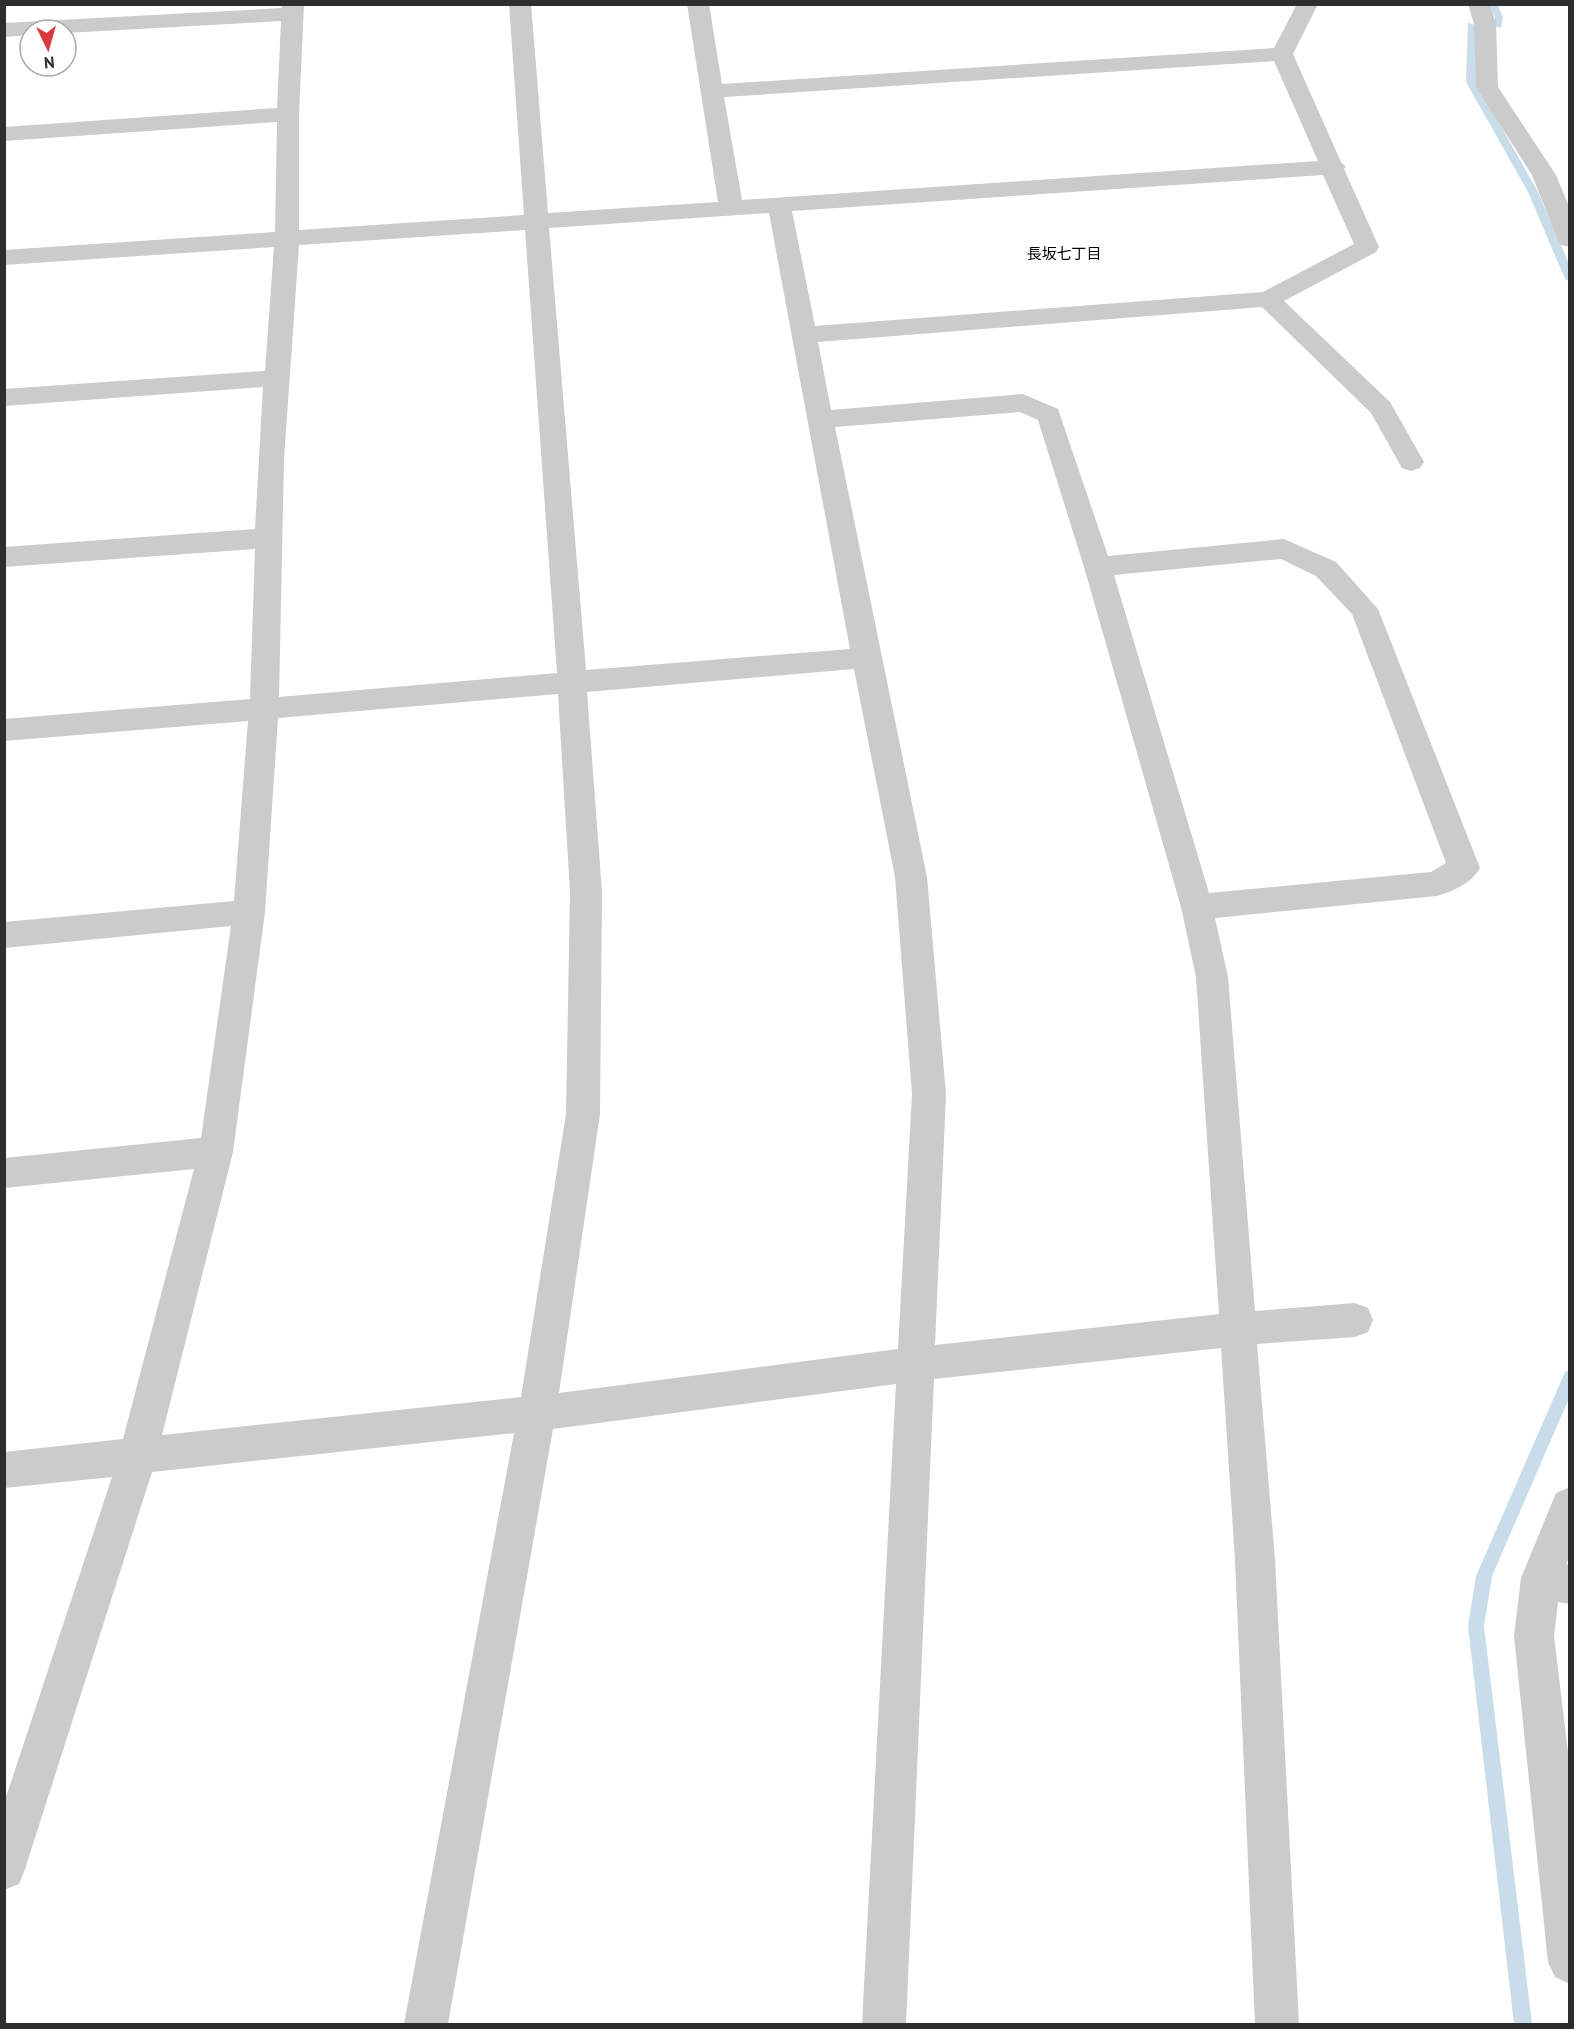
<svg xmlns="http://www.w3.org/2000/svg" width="1574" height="2029" font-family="'PT Sans','Noto Sans JP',sans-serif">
  <rect width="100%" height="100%" fill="#fff"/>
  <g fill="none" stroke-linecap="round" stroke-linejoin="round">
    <g fill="#c9dcea" fill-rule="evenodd">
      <polygon points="1488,4 1497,4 1503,17 1501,28 1494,26 1495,17"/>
      <polygon points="1468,23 1475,25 1476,82 1538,192 1570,266 1570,282 1565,279 1528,192 1466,82"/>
      <polygon points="1570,1370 1570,1396 1492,1576 1484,1626 1532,2024 1514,2024 1468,1626 1476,1576 1565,1372"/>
    </g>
    <g fill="#cbcbcb" fill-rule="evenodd">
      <path d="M282,4H304L299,114V230L524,215L509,4H531L548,213L718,202L687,4H709L722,84L1274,48L1297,4H1318L1293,54L1341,162L1346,167L1344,169L1379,247L1376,252L1284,301L1390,402L1424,462L1420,468L1411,471L1402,468L1371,413L1262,307L818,342L831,410L1023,394L1058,409L1108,556L1284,539L1336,562L1378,609L1480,868C1472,883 1453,891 1437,896L1215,918L1228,977L1255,1311L1355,1303L1368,1308L1373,1320L1368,1332L1355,1337L1257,1344L1275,1560L1299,2024H1255L1235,1560L1221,1348L934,1379L906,2024H862L896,1384L553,1429L448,2024H404L514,1433L152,1472L25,1869L19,1884L4,1890V1803L112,1477L4,1488V1452L123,1439L194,1169L4,1188V1158L201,1138L231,926L4,948V922L234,901L248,721L4,741V719L250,699L255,549L4,567V547L255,529L263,387L4,406V389L265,371L274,247L4,265V250L275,232L277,122L4,141V127L277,108L281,21L66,33V30H30V35L4,37V23L282,8ZM1274,61L1318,161L742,200L724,97ZM1323,175L1354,244L1263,292L815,326L792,211ZM769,213L850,649L586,670L549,228ZM525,230L557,673L279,697L284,459L299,245ZM1020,412L1038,420L1084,567L1181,907L1196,977L1219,1314L935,1345L946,1094L927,877L835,427ZM1281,559L1316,576L1352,614L1446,863L1431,872L1209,893L1114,575ZM854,669L895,877L912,1094L898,1349L559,1393L600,1114L602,892L587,692ZM558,694L570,892L566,1114L521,1397L162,1435L233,1152L265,912L278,718Z"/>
      <polygon points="1468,4 1490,4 1496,24 1498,87 1556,175 1570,209 1570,247 1561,245 1558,240 1532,175 1476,87 1474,24"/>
      <polygon points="1570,1487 1570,1556 1566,1564 1570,1565 1570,1604 1558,1602 1554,1636 1570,1769 1570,1984 1555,1977 1548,1962 1514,1636 1521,1578 1556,1493"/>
    </g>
  </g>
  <g text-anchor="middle" stroke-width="6" stroke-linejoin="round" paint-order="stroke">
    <g font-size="15" fill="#000" stroke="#fff">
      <text x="1064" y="259">長坂七丁目</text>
    </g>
  </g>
  <rect width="1574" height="2029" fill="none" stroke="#2e2e2e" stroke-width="12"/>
  <g transform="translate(48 48) rotate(175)"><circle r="28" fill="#ffffff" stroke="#ababab" stroke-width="1.5"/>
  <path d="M0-4.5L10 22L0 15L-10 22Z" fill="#dd383e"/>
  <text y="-9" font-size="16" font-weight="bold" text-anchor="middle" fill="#2e2e2e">N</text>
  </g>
</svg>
